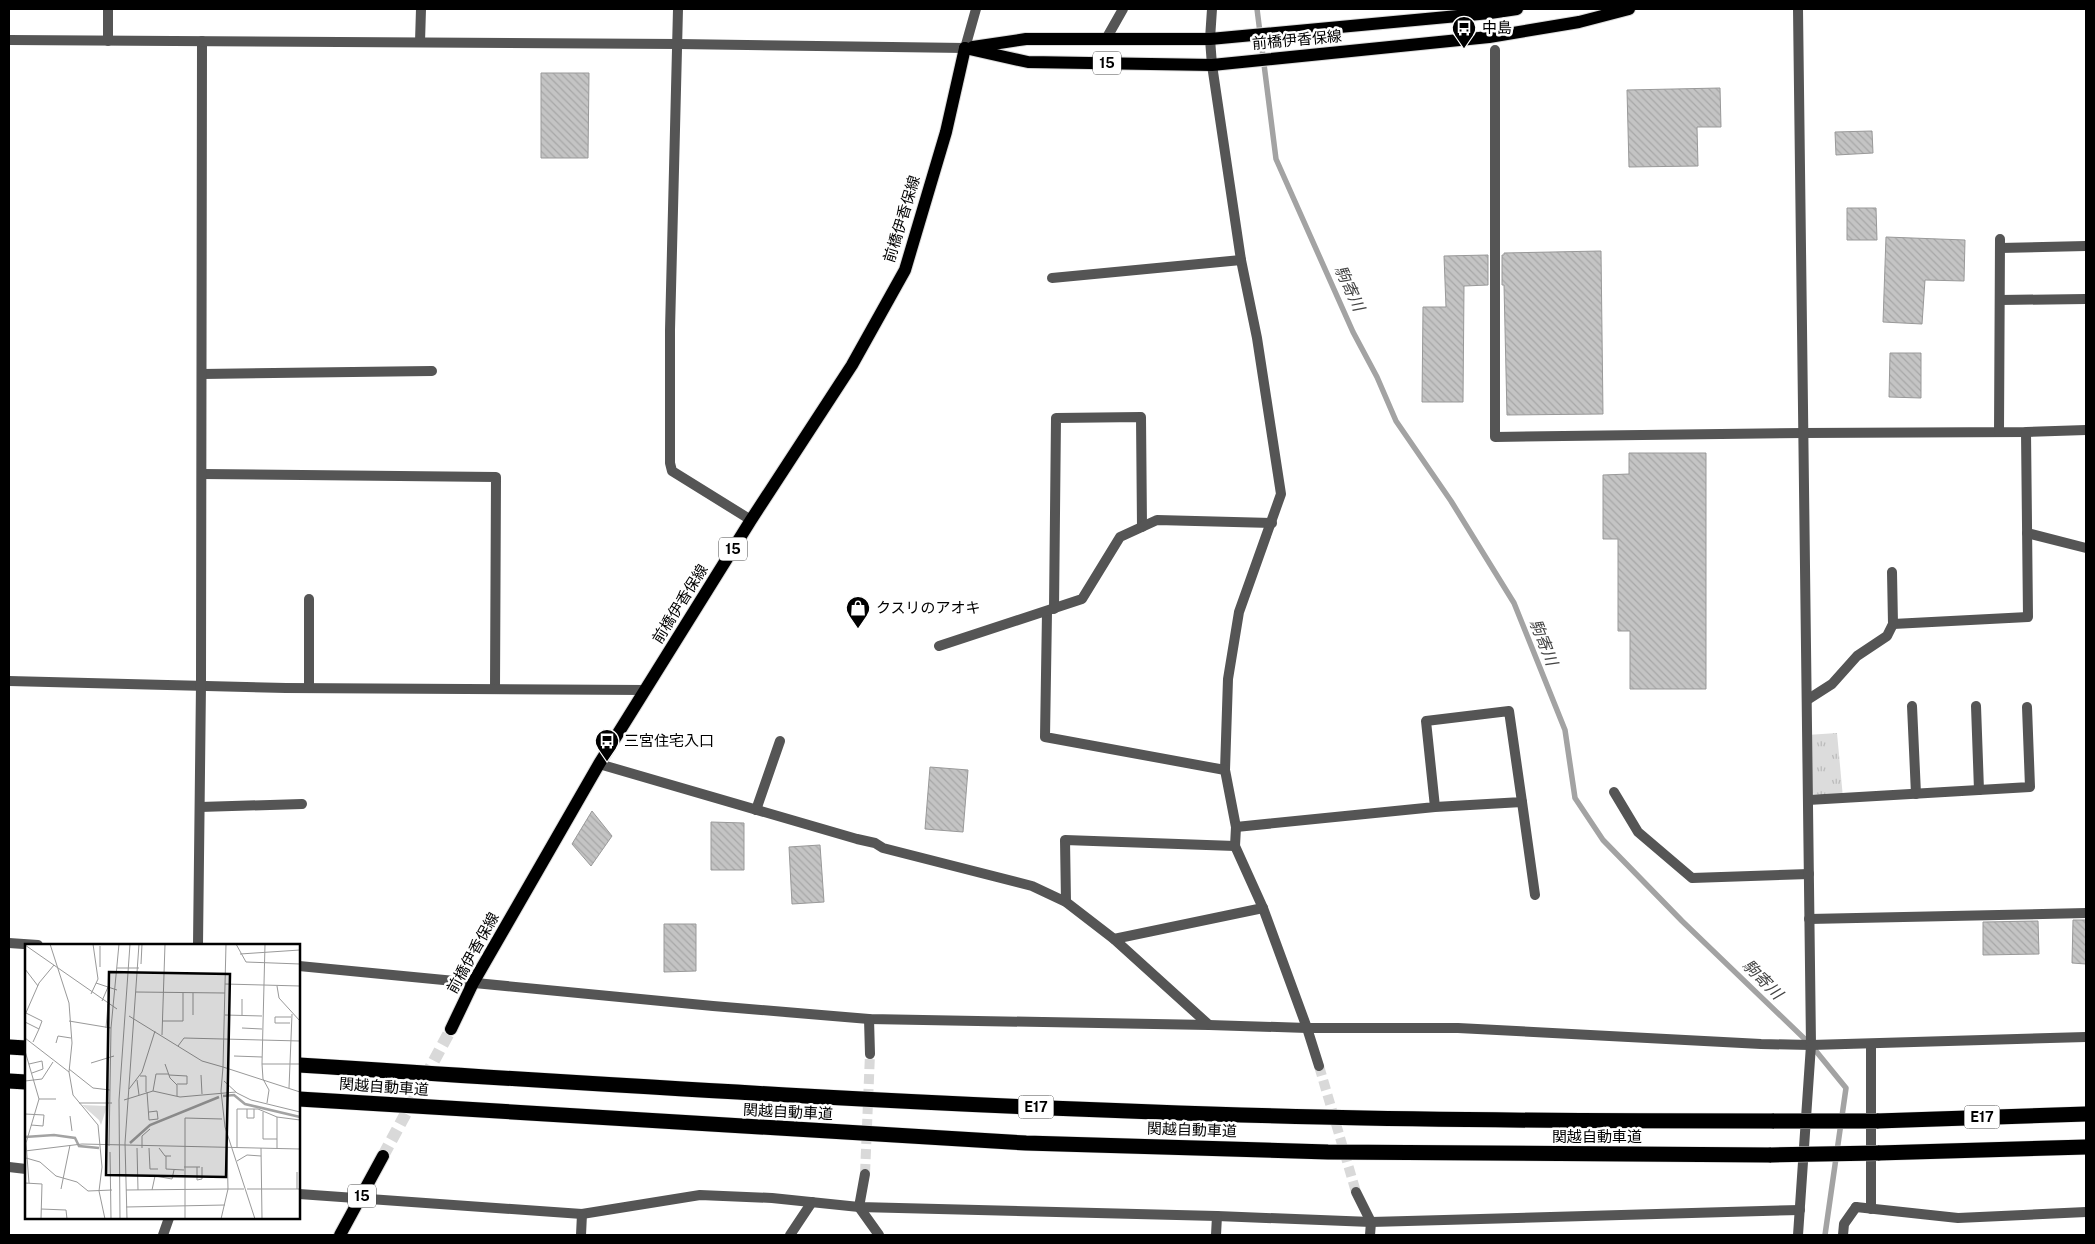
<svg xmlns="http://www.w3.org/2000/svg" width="2095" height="1244" font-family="'Public Sans','Noto Sans JP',sans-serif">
  <defs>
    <pattern id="park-tufts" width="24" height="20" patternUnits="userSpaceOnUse" patternTransform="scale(1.25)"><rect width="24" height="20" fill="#dcdcdc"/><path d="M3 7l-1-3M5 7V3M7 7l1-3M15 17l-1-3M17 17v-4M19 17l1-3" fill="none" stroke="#bbb"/></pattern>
    <pattern id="building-back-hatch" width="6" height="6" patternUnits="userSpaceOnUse" patternTransform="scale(1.25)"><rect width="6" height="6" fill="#c4c4c4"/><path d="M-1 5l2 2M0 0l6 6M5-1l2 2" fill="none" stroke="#a7a7a7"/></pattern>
  </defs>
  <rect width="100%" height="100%" fill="#fff"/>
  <polygon fill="url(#park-tufts)" points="1837,733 1843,798 1808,793 1807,735"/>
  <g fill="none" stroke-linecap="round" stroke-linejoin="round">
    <polyline stroke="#a3a3a3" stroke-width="5.5" points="1257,9 1276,159 1353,332 1377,377 1396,421 1451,501 1514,603 1565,730 1575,798 1603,840 1682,921 1811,1045 1846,1088 1825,1235"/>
  </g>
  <g fill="url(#building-back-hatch)" stroke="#999">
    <polygon points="541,73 589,73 588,158 541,158"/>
    <polygon points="1720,88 1721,127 1697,127 1698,166 1629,167 1627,90"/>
    <polygon points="1872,131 1873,153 1836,155 1835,132"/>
    <polygon points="1847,208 1876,208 1877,240 1847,240"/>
    <polygon points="1886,237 1965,240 1964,281 1925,280 1922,324 1883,322"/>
    <polygon points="1601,251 1603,414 1507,415 1504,285 1502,285 1502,255 1504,255 1504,253"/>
    <polygon points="1488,255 1488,285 1464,286 1463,402 1422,402 1423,307 1446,307 1444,256"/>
    <polygon points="1890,353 1921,353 1921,398 1889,397"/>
    <polygon points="1629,453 1706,453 1706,689 1630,689 1630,631 1618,631 1618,539 1603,539 1603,475 1629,474"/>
    <polygon points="930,767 968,770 963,832 925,829"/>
    <polygon points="592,811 612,836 591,866 572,844"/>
    <polygon points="711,822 744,823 744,870 711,870"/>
    <polygon points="820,845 824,902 792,904 789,847"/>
    <polygon points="2073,920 2086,920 2086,964 2072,963"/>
    <polygon points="2038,921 2039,954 1983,955 1983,922"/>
    <polygon points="664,924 696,924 696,971 664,972"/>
  </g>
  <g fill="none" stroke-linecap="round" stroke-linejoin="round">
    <g stroke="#d9d9d9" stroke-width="10" stroke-dasharray="10 5" stroke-linecap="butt">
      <polyline points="1319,1066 1356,1192"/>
      <polyline points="865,1174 870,1054"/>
    </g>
    <polyline stroke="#d9d9d9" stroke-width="12" stroke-dasharray="12 6" stroke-linecap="butt" points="383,1156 451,1029"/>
    <g stroke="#dbdbdb" stroke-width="14">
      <g id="primary">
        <polyline points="973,47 1026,39 1210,39 1490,13 1517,9"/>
        <polyline points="965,48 1028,62 1212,65 1489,37 1579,22 1629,9"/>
        <polyline points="451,1029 473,983 599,764 751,520 852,365 905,270 946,132 965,48"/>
        <polyline points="340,1235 383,1156"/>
      </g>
    </g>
    <g stroke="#dbdbdb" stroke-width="16">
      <g id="motorway">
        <polyline points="9,1047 26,1048"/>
        <path d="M299,1065C639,1087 980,1109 1321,1117C1472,1121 1623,1121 1774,1121"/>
        <polyline points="9,1081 26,1082"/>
        <polyline points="299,1099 1026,1143 1328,1152 1771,1155"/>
        <polyline points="1877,1121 2086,1114"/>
        <polyline points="1878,1153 2086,1147"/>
      </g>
    </g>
    <g stroke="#555" stroke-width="10">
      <polyline points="790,1235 812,1202"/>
      <polyline points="1843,1235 1844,1224 1856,1207"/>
    </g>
    <g stroke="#555" stroke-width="10">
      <polyline points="678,9 670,330 670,463 672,471 751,520"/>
      <polyline points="1212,9 1210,39 1212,65 1241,260 1257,338 1281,494 1239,612 1228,679 1225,770 1236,827 1235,846 1263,908 1307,1028 1319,1066"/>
      <polyline points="1106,39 1123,9"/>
      <polyline points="108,41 108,9"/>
      <polyline points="420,42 421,9"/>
      <polyline points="1495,50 1495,437 1803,433 2026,432 2086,430"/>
      <polyline points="2000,248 2086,246"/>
      <polyline points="1052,278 1241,260"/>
      <polyline points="2000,300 2086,299"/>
      <polyline points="202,374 432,371"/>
      <polyline points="1999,432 2000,239"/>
      <polyline points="202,474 496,477 495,689"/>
      <polyline points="2027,533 2086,548"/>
      <polyline points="1054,609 1056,418 1141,417 1142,527"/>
      <polyline points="1047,612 1045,737 1225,770"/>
      <polyline points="1893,624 2028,617 2026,432"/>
      <polyline points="939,646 1082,599 1120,537 1157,520 1272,523"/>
      <polyline points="9,681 286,688 645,690"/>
      <polyline points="309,688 309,599"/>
      <polyline points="1807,700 1832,684 1857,656 1887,636 1893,624 1892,572"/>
      <polyline points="1912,706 1916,794"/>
      <polyline points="1976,706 1979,790"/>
      <polyline points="599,764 857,839 875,843 883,848 1032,886 1066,902 1114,939 1209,1025"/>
      <polyline points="1614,792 1638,832 1692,878 1809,874"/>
      <polyline points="1808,800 2030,787 2027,707"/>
      <polyline points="1522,802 1535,895"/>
      <polyline points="200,807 302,804"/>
      <polyline points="756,810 780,741"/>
      <polyline points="1236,827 1435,807 1522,802 1509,711 1426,721 1435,807"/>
      <polyline points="1066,902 1065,840 1235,846"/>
      <polyline points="1809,919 2086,913"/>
      <polyline points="1114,939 1263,908"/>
      <polyline points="9,943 38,945"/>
      <polyline points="198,945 201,684 202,41"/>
      <polyline points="299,966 713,1006 869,1019 1209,1025 1307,1028 1458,1028 1761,1044 1811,1045"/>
      <polyline points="869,1019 870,1054"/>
      <polyline points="9,1167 26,1169"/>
      <polyline points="865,1174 859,1207 879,1235"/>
      <polyline points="1356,1192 1371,1222 1370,1235"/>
      <polyline points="299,1194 582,1214 700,1195 772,1198 859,1207 1217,1216 1371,1222 1800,1210"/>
      <polyline points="1856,1207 1958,1218 2086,1212"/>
      <polyline points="1871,1209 1871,1044"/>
      <polyline points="163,1235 169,1218"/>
      <polyline points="581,1235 582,1214"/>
      <polyline points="1216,1235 1217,1216"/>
    </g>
    <g stroke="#555" stroke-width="10">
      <polyline points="1798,9 1811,1045 1798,1235"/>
      <polyline points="9,40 678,44 965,48 976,9"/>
      <polyline points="1811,1045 2086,1037"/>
    </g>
    <use href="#primary" stroke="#000" stroke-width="12"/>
    <use href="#motorway" stroke="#000" stroke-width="15"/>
    <g stroke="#dbdbdb" stroke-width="16" stroke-linecap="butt">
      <g id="motorway-bridge">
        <polyline points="1774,1121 1877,1121"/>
        <polyline points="1771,1155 1878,1153"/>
      </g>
    </g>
    <use href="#motorway-bridge" stroke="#000" stroke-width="15"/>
  </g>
  <defs>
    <g id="bus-pin" transform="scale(1.25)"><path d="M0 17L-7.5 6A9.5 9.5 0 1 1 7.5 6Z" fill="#000" stroke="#fff"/><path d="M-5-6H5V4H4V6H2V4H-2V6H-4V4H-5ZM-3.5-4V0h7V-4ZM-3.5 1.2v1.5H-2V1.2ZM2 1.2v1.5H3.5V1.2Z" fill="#fff"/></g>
    <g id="shop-pin" transform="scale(1.25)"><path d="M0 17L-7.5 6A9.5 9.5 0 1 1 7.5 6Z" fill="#000" stroke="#fff"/><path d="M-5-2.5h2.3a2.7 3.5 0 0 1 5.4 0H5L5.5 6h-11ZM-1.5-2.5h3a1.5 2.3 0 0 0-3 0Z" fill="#fff"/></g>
  </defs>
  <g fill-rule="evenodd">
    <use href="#bus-pin" x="1464" y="28"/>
    <use href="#shop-pin" x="858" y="608"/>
    <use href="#bus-pin" x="607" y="741"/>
  </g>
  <g text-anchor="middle" stroke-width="5" stroke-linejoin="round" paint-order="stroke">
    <g fill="#fff" stroke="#4c4c4c" stroke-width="1">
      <rect x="1093" y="51.5" width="28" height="23" rx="4"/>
      <rect x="719" y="537.5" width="28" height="23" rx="4"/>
      <rect x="1018.5" y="1095.5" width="35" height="23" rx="4"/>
      <rect x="1964.5" y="1105.5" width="35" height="23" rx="4"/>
      <rect x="348" y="1184.5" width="28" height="23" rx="4"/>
    </g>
    <g font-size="14" font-weight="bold" fill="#000">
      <text x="1107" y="68">15</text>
      <text x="733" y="554">15</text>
      <text x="1036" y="1112">E17</text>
      <text x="1982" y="1122">E17</text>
      <text x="362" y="1201">15</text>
    </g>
    <g font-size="15" fill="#000" stroke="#fff" text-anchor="start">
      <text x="1482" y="33">中島</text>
      <text x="876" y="613">クスリのアオキ</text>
      <text x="624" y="746">三宮住宅入口</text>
    </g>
    <g font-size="15" fill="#000" stroke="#fff">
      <text transform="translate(1297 40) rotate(-5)" y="5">前橋伊香保線</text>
      <text transform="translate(902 219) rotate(-73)" y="5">前橋伊香保線</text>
      <text transform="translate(680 604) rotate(-58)" y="5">前橋伊香保線</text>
      <text transform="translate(473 953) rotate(-61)" y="5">前橋伊香保線</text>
      <text transform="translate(384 1087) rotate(4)" y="5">関越自動車道</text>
      <text transform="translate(788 1112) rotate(3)" y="5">関越自動車道</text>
      <text transform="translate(1192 1130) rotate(2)" y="5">関越自動車道</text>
      <text x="1597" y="1142">関越自動車道</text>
    </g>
    <g font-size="16" font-style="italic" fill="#444" stroke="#fff">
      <text transform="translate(1350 288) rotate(65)" y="6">駒寄川</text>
      <text transform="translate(1544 642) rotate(68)" y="6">駒寄川</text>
      <text transform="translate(1763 979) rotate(45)" y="6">駒寄川</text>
    </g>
  </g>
  <g transform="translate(25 944)">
    <rect width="275" height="275" fill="#fff"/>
    <path d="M57,161L82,162L76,181L74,176Z" fill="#dcdcdc"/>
    <path fill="none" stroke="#a3a3a3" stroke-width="2.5" d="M198,152L209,151L220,160L275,173M0,193L29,191L50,194L54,202L74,204M105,199L125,181L194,153"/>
    <path fill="none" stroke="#999" stroke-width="1" d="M25,0L44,59L47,99L44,128L48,151L73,181L77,223L74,247L80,275M201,0L198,123L275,148M211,0L221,18L275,20M240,0L237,120L238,135L244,146L242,159M0,1L92,65M75,2V23M215,10L275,6M116,20L117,0M92,24H114M0,25L13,42M71,39L92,46M200,40L275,42M252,42L254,54L275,77M111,48L200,49M66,50L73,35L68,0M217,55V71M77,57L83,43M1,69L17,77L14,85M0,71L14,39L29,21M168,71V49M200,71L237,72M104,72L177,117L198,123M44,77L86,84M137,77H158V49M0,78L14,85L8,98M265,79H250V73H266M81,84L83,60M217,84L237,85M137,91L140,0M0,94L44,128M31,99L33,92L46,94M153,102L159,94L275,97M0,107L14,155L1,199L4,239M209,112L237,113M66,119L89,112M4,120L17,117L18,125L7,129M140,120L145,134L152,141V152M237,120H275M198,123L196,147L200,183L230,275M44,125L68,144L85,146M144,131L162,132V140H152M176,131L177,150M115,132H121V148M112,136L114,151M0,137L17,135L28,118M199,137L212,149L226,156L275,168M264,144L267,70M104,145L117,128L130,87M128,147L131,130H144M122,148L124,176L133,175L132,167L124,168M14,155H31M99,156L128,147L155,153L211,148M54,159H87M222,165V174H229V165M238,168V195H252M0,170L19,171L18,182L6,181M45,172L47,187M84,202L86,84L94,0M112,204L113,246M117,204V192L125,185M124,204L125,225H133M134,204L140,212H146M212,204V165H233L252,173L275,176M236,204L237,275M252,205V173M0,207L57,200L275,205M85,208L86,275M141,212V225L159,226M1,214L15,218L31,232L52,238L63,247L87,246M212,217L222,211L236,212M159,223H175M172,223V236L177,235V223M272,228V245M0,239L17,240L16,275M36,245L45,201M222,245H275M101,246L203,245L202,204M127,246L130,232L147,235L149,226M101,263L200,261M16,265L41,266L42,275M95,275L94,156L105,0M102,275L100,199L114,0M160,275V174L197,175M196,275L203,245H219"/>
    <path fill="#000" fill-opacity="0.15" stroke="#000" stroke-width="2.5" d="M84,28L205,30L201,233L81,231Z"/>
    <rect width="275" height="275" fill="none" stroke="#000" stroke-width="2.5"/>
  </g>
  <rect width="2095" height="1244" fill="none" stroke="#000000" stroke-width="20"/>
</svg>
